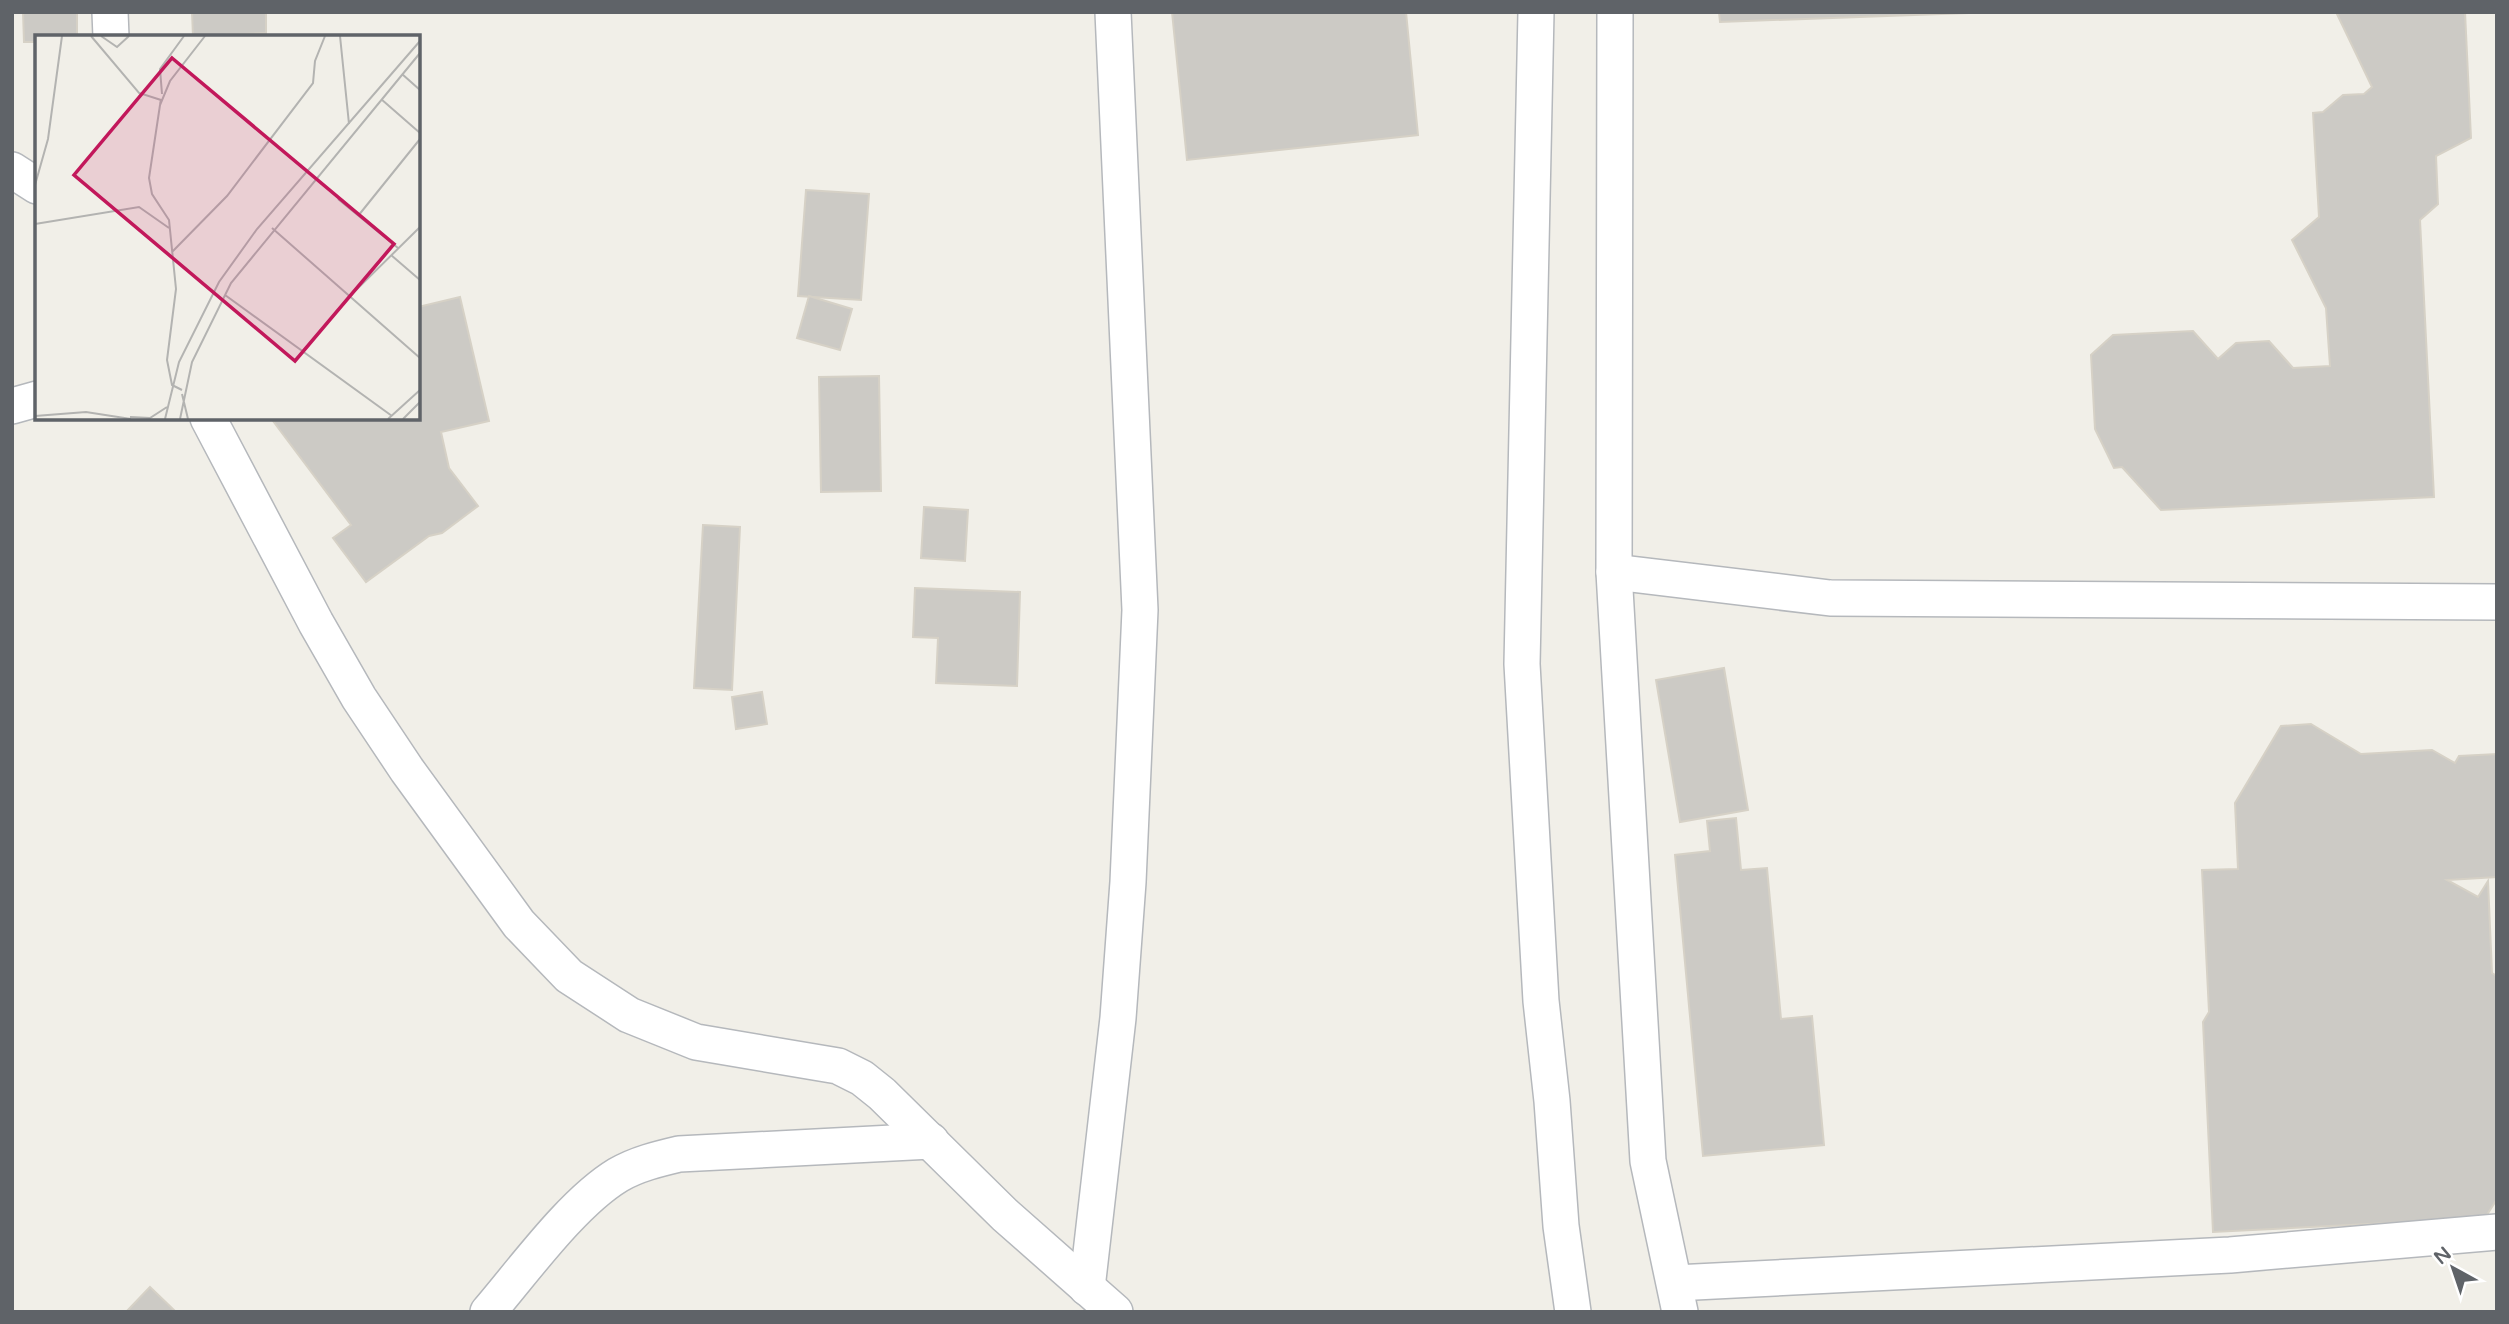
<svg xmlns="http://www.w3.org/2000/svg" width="2509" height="1324" font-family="'Varela Round',sans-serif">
  <rect width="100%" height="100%" fill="#f1efe8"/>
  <g fill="#cccac5" stroke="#d6d1c6" stroke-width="2">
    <polygon points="23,12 77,12 77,37 37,37 37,42 24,42"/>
    <polygon points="192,12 266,12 266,33 193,36"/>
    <polygon points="1172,12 1406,12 1418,135 1187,160"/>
    <polygon points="1719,12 1996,12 1720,22"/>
    <polygon points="2336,12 2465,12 2471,138 2436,156 2438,204 2420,220 2434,497 2161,510 2122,467 2114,468 2095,429 2091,355 2113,335 2193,331 2218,359 2236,343 2269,341 2293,368 2330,366 2326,308 2292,240 2319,217 2313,113 2323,112 2343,95 2364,94 2372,87"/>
    <polygon points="806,190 869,194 861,300 798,296"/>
    <polygon points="809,296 852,309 840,350 797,338"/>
    <polygon points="460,297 489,421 441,432 449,468 478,506 442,533 429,536 366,582 333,538 351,525 273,421 277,418 418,418 418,307"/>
    <polygon points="879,376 881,491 821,492 819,377"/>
    <polygon points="924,507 968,510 965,561 921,558"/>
    <polygon points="703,525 740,527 732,690 694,688"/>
    <polygon points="915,588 1020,592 1017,686 936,683 938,638 913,637"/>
    <polygon points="1724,668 1748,810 1680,822 1656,680"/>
    <polygon points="762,692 767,724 736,729 732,697"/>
    <polygon points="2311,724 2361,754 2432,750 2455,763 2459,756 2497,754 2497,877 2447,880 2478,897 2488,881 2492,973 2497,976 2497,1199 2485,1218 2213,1232 2203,1022 2209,1012 2202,870 2238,869 2235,803 2281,726"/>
    <polygon points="1736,818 1741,870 1767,868 1781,1019 1812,1016 1824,1145 1703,1156 1675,855 1710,851 1707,821"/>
    <polygon points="150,1287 176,1312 126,1312"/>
  </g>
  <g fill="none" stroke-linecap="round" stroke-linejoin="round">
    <g stroke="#b5b8bc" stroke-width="38">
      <g id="minor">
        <polyline points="110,12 111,37"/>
        <polyline points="1536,12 1522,664 1541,1001 1552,1101 1561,1226 1573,1312"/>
        <polyline points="1615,12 1614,572 1648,1161 1680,1312"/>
        <polyline points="12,170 37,186"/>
        <polyline points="12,406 37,399"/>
        <polyline points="208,418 316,623 359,698 407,770 519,924 569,976 629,1015 696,1042 838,1066 862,1078 882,1094 1005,1215 1115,1312"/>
        <polyline points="1614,572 1830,598 2497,602"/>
        <polyline points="1675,1283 2230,1255 2497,1232"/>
        <polyline points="1087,1288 1118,1018 1128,882 1140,610 1113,12"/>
        <path d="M488,1312C524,1270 572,1203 618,1175C637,1164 658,1159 679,1154L931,1141"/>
      </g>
    </g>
    <use href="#minor" stroke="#fff" stroke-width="35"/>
  </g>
  <g transform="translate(35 35)">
    <rect width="385" height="385" fill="#f1efe8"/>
    <path fill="none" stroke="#b3b3b1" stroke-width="2" d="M56,1L104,58L126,65L125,69M66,1L82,12L94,1M305,1L314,89M367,39L385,55M127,59L125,34L149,1M346,64L385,98M0,150L13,104L27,1M303,164L363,213M323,181L385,104M0,189L104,172L134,193M237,193L385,323M137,217L192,161L278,48L280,26L290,1M356,220L385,245M190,260L357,381M314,262L385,192M147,355L137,350L132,325L141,254L134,185L117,159L114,143L125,70L135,46L170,1M147,359L153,384M0,381L51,377L96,384M95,382L115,383L132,372M130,384L144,327L184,247L222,194L385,6M145,384L157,327L196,248L385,18M353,384L385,355M368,384L385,367"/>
    <path fill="#c2185b" fill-opacity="0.15" stroke="#c2185b" stroke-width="3.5" d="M137,23L359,209L260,326L39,140Z"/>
    <rect width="385" height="385" fill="none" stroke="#5f6368" stroke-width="3.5"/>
  </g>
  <rect width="2509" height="1324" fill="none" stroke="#5f6368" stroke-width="28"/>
  <g transform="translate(2453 1268) rotate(320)" stroke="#ffffff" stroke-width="5" paint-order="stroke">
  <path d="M0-5L12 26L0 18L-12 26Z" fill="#5f6368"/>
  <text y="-10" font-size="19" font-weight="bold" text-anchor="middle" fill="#5f6368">N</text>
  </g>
</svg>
